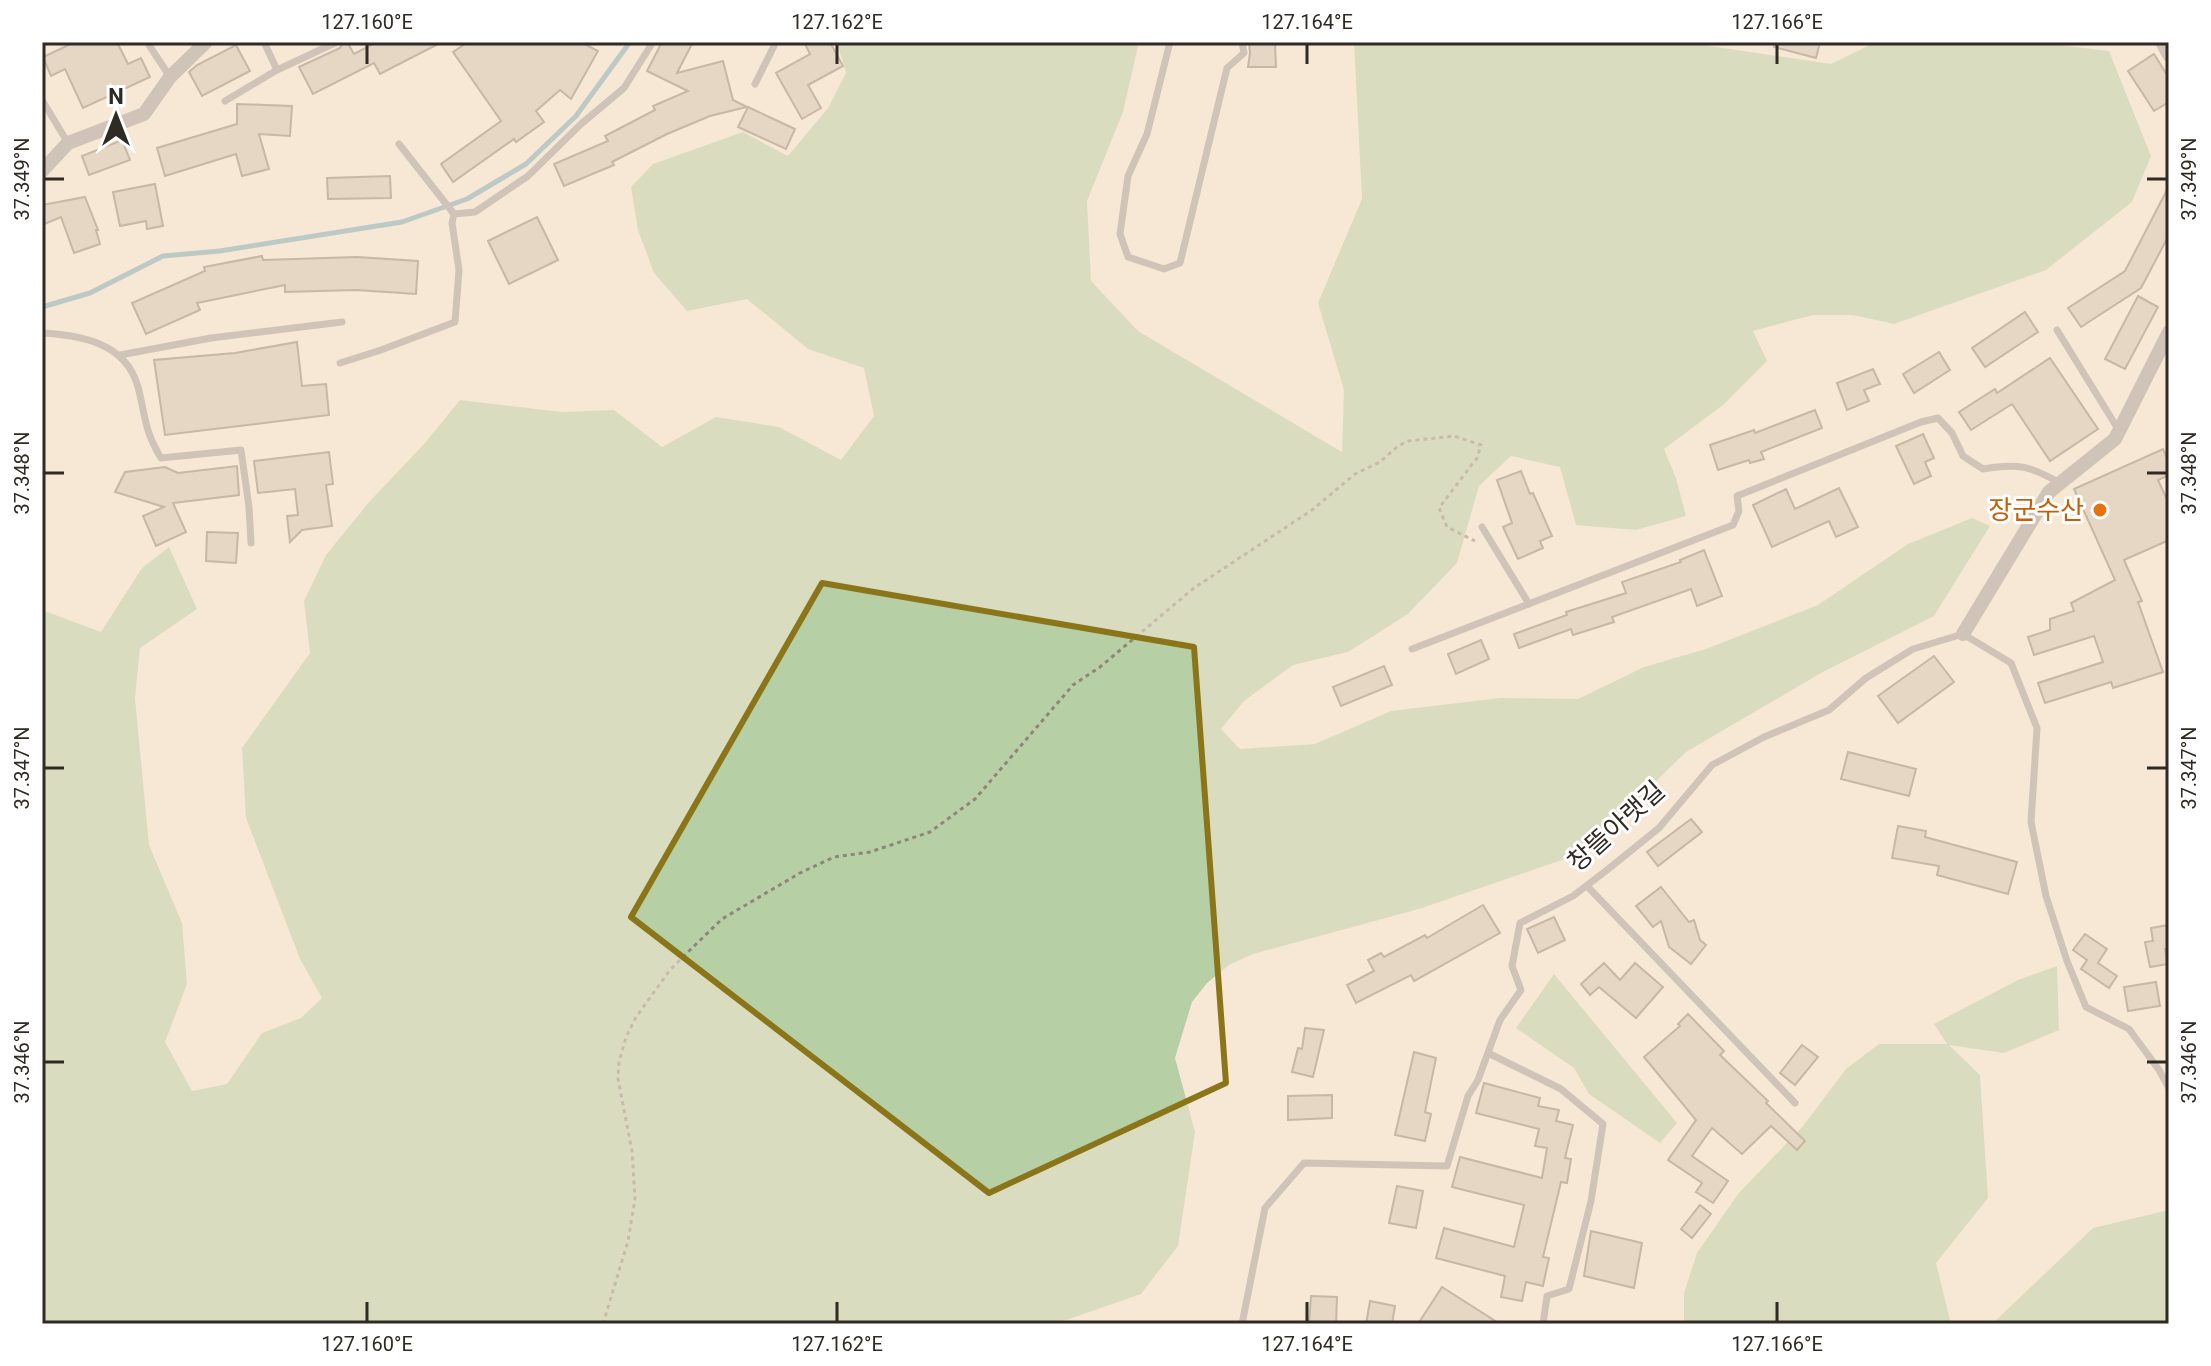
<svg xmlns="http://www.w3.org/2000/svg" width="2211" height="1366" font-family="Roboto,'Noto Sans KR',sans-serif">
  <rect width="100%" height="100%" fill="#f7e8d6"/>
  <g fill="#b7cfa4">
    <polygon points="837,42 1139,42 1123,112 1087,201 1091,281 1138,331 1342,452 1344,390 1318,303 1362,199 1354,42 1683,42 1831,64 1876,42 2034,42 2109,51 2151,156 2132,202 2046,270 1894,324 1853,315 1813,315 1753,331 1767,361 1723,405 1664,449 1676,478 1686,516 1636,530 1576,525 1560,467 1511,456 1479,486 1457,563 1408,614 1348,652 1293,665 1244,701 1221,729 1240,749 1315,744 1391,711 1500,698 1578,699 1644,667 1706,649 1818,605 1908,544 1972,518 1990,526 1934,616 1821,673 1686,752 1610,826 1565,859 1419,909 1253,954 1229,965 1207,983 1192,1002 1175,1058 1195,1132 1178,1246 1141,1294 1055,1324 42,1324 42,610 101,632 142,568 169,547 197,609 140,648 135,698 149,845 182,923 187,984 165,1042 192,1091 227,1084 262,1033 301,1018 322,998 300,959 246,818 242,748 310,653 304,601 326,555 370,501 425,443 460,400 562,412 614,410 662,447 716,417 779,427 841,460 874,416 864,368 808,349 747,299 687,311 654,273 638,230 631,187 653,164 743,132 788,156 828,108 846,73"/>
    <polygon points="2057,966 2059,1030 2004,1053 1949,1045 1980,1075 1988,1198 1936,1263 1951,1324 1684,1324 1684,1293 1697,1253 1738,1194 1803,1126 1846,1069 1879,1044 1947,1044 1934,1024 2018,980"/>
    <polygon points="1554,974 1677,1123 1660,1143 1589,1094 1574,1068 1516,1028"/>
    <polygon points="2169,1210 2169,1324 1992,1324 2093,1228"/>
  </g>
  <g fill="none" stroke-linecap="round" stroke-linejoin="round">
    <polyline stroke="#75a4b2" stroke-width="5" points="42,307 90,293 163,256 220,251 402,222 467,199 526,164 576,116 630,42"/>
  </g>
  <g fill="#d0c2b0" stroke="#8a7d6d" stroke-width="2">
    <polygon points="75,42 117,42 128,64 141,58 150,77 83,108 65,69 51,76 43,57"/>
    <polygon points="343,42 347,42 354,54 377,42 442,42 380,74 374,63 313,94 299,67 340,48"/>
    <polygon points="468,42 581,42 598,51 571,99 560,90 536,111 544,122 516,142 514,139 453,182 441,164 501,121 453,52"/>
    <polygon points="662,42 693,42 677,73 723,61 733,100 747,107 710,116 667,134 612,162 614,165 564,186 554,164 608,141 605,136 655,110 653,106 688,91 647,71"/>
    <polygon points="804,42 830,42 843,66 808,85 821,108 802,119 776,73 810,54"/>
    <polygon points="1249,42 1275,42 1276,67 1248,67 1250,53"/>
    <polygon points="1775,42 1820,42 1816,58 1774,47"/>
    <polygon points="236,45 250,71 202,96 189,72 197,65"/>
    <polygon points="2154,54 2169,78 2169,102 2154,111 2128,71"/>
    <polygon points="237,104 292,106 290,136 259,134 269,169 242,176 236,154 165,176 157,148 237,124"/>
    <polygon points="748,107 795,129 786,149 738,127"/>
    <polygon points="122,140 130,160 89,175 82,156"/>
    <polygon points="390,176 391,198 328,199 327,178"/>
    <polygon points="155,184 163,226 147,229 146,221 120,226 113,192"/>
    <polygon points="2169,186 2169,235 2141,288 2081,327 2068,308 2125,271"/>
    <polygon points="85,197 98,230 96,230 100,244 74,253 61,217 42,225 42,205"/>
    <polygon points="537,217 558,260 509,284 488,241"/>
    <polygon points="262,256 263,260 357,257 418,261 416,294 356,290 285,292 285,285 197,303 200,310 146,334 132,303 205,271 204,267"/>
    <polygon points="2138,296 2158,307 2125,369 2105,359"/>
    <polygon points="2025,312 2038,332 1985,367 1972,348"/>
    <polygon points="297,342 302,386 326,384 329,415 165,435 154,360 235,353"/>
    <polygon points="1939,352 1950,370 1914,393 1903,374"/>
    <polygon points="2050,358 2098,429 2050,461 2012,404 1971,430 1959,412 1995,389 1997,393"/>
    <polygon points="1873,369 1880,384 1864,390 1869,401 1847,410 1837,383"/>
    <polygon points="1815,410 1822,428 1761,452 1764,459 1750,463 1749,460 1718,470 1710,445 1754,430 1755,433"/>
    <polygon points="1923,434 1934,458 1925,462 1931,476 1914,484 1896,446"/>
    <polygon points="2163,449 2169,463 2169,475 2158,480 2169,504 2169,540 2124,560 2142,601 2138,602 2163,672 2113,688 2111,682 2045,703 2038,683 2103,662 2094,636 2034,655 2028,637 2050,630 2050,619 2074,611 2071,603 2115,580 2074,489"/>
    <polygon points="329,452 333,484 326,485 332,526 302,530 290,542 287,516 298,515 295,489 258,493 254,461"/>
    <polygon points="237,466 239,495 173,503 186,532 156,546 143,516 164,507 115,492 125,472 165,467 178,473"/>
    <polygon points="1521,471 1530,494 1533,493 1552,536 1540,541 1543,548 1518,559 1503,527 1512,523 1497,480"/>
    <polygon points="1839,488 1858,527 1836,537 1829,521 1772,547 1753,505 1786,489 1795,509"/>
    <polygon points="207,532 238,533 236,563 206,561"/>
    <polygon points="1704,550 1722,596 1697,606 1691,589 1612,617 1614,622 1573,635 1571,629 1519,648 1514,634 1567,615 1566,612 1626,593 1622,582 1681,562 1680,560"/>
    <polygon points="1481,640 1489,659 1456,674 1448,654"/>
    <polygon points="1934,656 1954,682 1898,723 1878,696"/>
    <polygon points="1384,666 1392,685 1341,706 1333,687"/>
    <polygon points="1848,752 1916,769 1909,796 1841,779"/>
    <polygon points="1691,819 1702,832 1658,866 1647,852"/>
    <polygon points="1898,826 1926,831 1925,837 2017,862 2008,894 1937,875 1939,866 1892,858"/>
    <polygon points="1661,887 1689,922 1694,920 1700,940 1706,945 1691,964 1669,947 1661,921 1653,927 1636,906"/>
    <polygon points="1483,905 1500,933 1414,981 1411,975 1356,1003 1347,985 1374,971 1368,960 1381,953 1384,957 1425,935 1427,938"/>
    <polygon points="1554,917 1565,940 1538,953 1527,929"/>
    <polygon points="2168,925 2169,948 2165,949 2168,964 2150,967 2145,942 2153,941 2151,928"/>
    <polygon points="2085,934 2107,949 2098,963 2117,976 2109,988 2081,969 2087,960 2073,950"/>
    <polygon points="1604,963 1620,980 1635,963 1663,987 1636,1018 1599,987 1590,995 1581,984"/>
    <polygon points="2156,982 2160,1006 2128,1011 2124,987"/>
    <polygon points="1688,1014 1724,1051 1720,1055 1768,1101 1766,1103 1805,1141 1797,1150 1771,1126 1742,1154 1712,1128 1692,1156 1728,1181 1713,1203 1696,1192 1702,1183 1668,1160 1696,1120 1644,1057 1680,1026 1678,1024"/>
    <polygon points="1305,1028 1324,1030 1313,1077 1292,1072 1298,1048 1302,1049"/>
    <polygon points="1802,1045 1818,1057 1795,1085 1780,1073"/>
    <polygon points="1414,1052 1436,1058 1425,1112 1431,1114 1425,1141 1395,1135"/>
    <polygon points="1484,1083 1540,1098 1538,1106 1559,1110 1556,1121 1573,1125 1565,1158 1571,1159 1567,1183 1561,1182 1543,1257 1549,1258 1543,1286 1526,1282 1522,1301 1501,1297 1505,1276 1436,1258 1444,1228 1514,1247 1524,1205 1452,1187 1460,1157 1542,1178 1547,1148 1535,1146 1539,1129 1476,1113"/>
    <polygon points="1332,1095 1332,1118 1288,1120 1288,1096"/>
    <polygon points="1397,1186 1423,1191 1416,1228 1389,1223"/>
    <polygon points="1700,1205 1711,1214 1692,1238 1681,1229"/>
    <polygon points="1591,1231 1642,1243 1634,1288 1584,1276"/>
    <polygon points="1442,1287 1500,1324 1418,1324"/>
    <polygon points="1311,1296 1337,1297 1336,1324 1309,1324"/>
    <polygon points="1370,1301 1395,1306 1392,1324 1366,1324"/>
  </g>
  <g fill="none" stroke-linecap="round" stroke-linejoin="round">
    <polyline stroke="#8f8679" stroke-width="3" stroke-dasharray="4 4" stroke-linecap="butt" points="603,1324 628,1241 635,1199 632,1151 618,1079 619,1062 626,1037 636,1017 670,970 689,951 722,919 800,873 834,857 870,852 930,832 975,799 1073,685 1100,667 1194,588 1312,510 1355,474 1380,462 1398,446 1408,441 1454,436 1481,445 1477,458 1439,508 1447,527 1475,541"/>
    <g stroke="#a19795" stroke-width="7">
      <polyline points="147,42 170,77"/>
      <polyline points="1170,42 1147,134 1128,176 1120,234 1128,257 1164,269 1180,263 1227,68 1244,53 1242,42"/>
      <polyline points="277,70 337,42"/>
      <polyline points="755,84 776,42"/>
      <polyline points="42,100 68,143"/>
      <polyline points="225,101 277,70 264,42"/>
      <polyline points="399,144 454,214"/>
      <polyline points="2057,330 2118,429"/>
      <path d="M42,333C81,335 126,343 138,387C146,418 144,430 161,458L241,450L249,507L251,543"/>
      <polyline points="120,355 211,338 342,322"/>
      <polyline points="340,363 381,350 455,322 459,270 452,223 454,214 475,212 528,176 581,124 624,88 653,42"/>
      <polyline points="1482,527 1529,604"/>
      <path d="M1412,649L1733,525L1739,511L1737,496L1921,422L1938,418L1952,433L1963,456L1983,469C2019,463 2030,466 2060,483"/>
      <polyline points="1587,886 1795,1103"/>
      <polyline points="1488,1053 1561,1089 1603,1124 1591,1201 1569,1289 1547,1296 1543,1324"/>
      <polyline points="1242,1324 1265,1208 1304,1163 1447,1166 1468,1096 1478,1080 1500,1020 1521,990 1512,966 1520,923 1573,896 1607,870 1659,828 1712,765 1764,737 1829,710 1866,678 1913,649 1963,634 2011,663 2037,728 2031,822 2046,896 2067,961 2086,1007 2129,1029 2159,1070 2169,1088"/>
    </g>
    <g stroke="#a19795" stroke-width="14">
      <polyline points="2162,42 2169,55"/>
      <polyline points="42,171 68,143 144,114 170,77 206,42"/>
      <polyline points="1963,634 2049,492 2115,439 2169,332"/>
    </g>
  </g>
  <path d="M0 0H2211V1366H0ZM822,583L1194,647L1226,1083L989,1193L631,917Z" fill="#f7e8d6" fill-opacity=".55" fill-rule="evenodd"/>
  <path fill="none" stroke="#8a7518" stroke-width="6" stroke-linejoin="round" d="M822,583L1194,647L1226,1083L989,1193L631,917Z"/>
  <path fill="none" stroke="#2f2a23" stroke-width="3" d="M367,44V64M837,44V64M1307,44V64M1777,44V64M44,179H64M2147,179H2167M44,473H64M2147,473H2167M44,768H64M2147,768H2167M44,1062H64M2147,1062H2167M367,1302V1322M837,1302V1322M1307,1302V1322M1777,1302V1322"/>
  <circle fill="#e8710a" stroke="#fff" stroke-width="3" cx="2100" cy="510" r="8"/>
  <g text-anchor="middle" stroke-width="6" stroke-linejoin="round" paint-order="stroke">
    <g font-size="26" fill="#c56008" stroke="#fff" text-anchor="end">
      <text x="2084" y="519">장군수산</text>
    </g>
    <g font-size="26" fill="#2f2a23" stroke="#fff">
      <text transform="translate(1616 826) rotate(-42)" y="9">창뜰아랫길</text>
    </g>
  </g>
  <rect width="2211" height="1366" fill="none" stroke="#ffffff" stroke-width="88"/>
  <g transform="translate(116 116)" stroke="#ffffff" stroke-width="6" paint-order="stroke">
  <path d="M0-6L14 30L0 20L-14 30Z" fill="#2f2a23"/>
  <text y="-12" font-size="22" font-weight="bold" text-anchor="middle" fill="#2f2a23">N</text>
  </g>
  <rect x="44" y="44" width="2123" height="1278" fill="none" stroke="#2f2a23" stroke-width="3"/>
  <g font-size="20" text-anchor="middle" fill="#2f2a23">
    <text x="367" y="29">127.160°E</text>
    <text x="837" y="29">127.162°E</text>
    <text x="1307" y="29">127.164°E</text>
    <text x="1777" y="29">127.166°E</text>
    <text transform="translate(22 179) rotate(-90)" y="7">37.349°N</text>
    <text transform="translate(2189 179) rotate(-90)" y="7">37.349°N</text>
    <text transform="translate(22 473) rotate(-90)" y="7">37.348°N</text>
    <text transform="translate(2189 473) rotate(-90)" y="7">37.348°N</text>
    <text transform="translate(22 768) rotate(-90)" y="7">37.347°N</text>
    <text transform="translate(2189 768) rotate(-90)" y="7">37.347°N</text>
    <text transform="translate(22 1062) rotate(-90)" y="7">37.346°N</text>
    <text transform="translate(2189 1062) rotate(-90)" y="7">37.346°N</text>
    <text x="367" y="1351">127.160°E</text>
    <text x="837" y="1351">127.162°E</text>
    <text x="1307" y="1351">127.164°E</text>
    <text x="1777" y="1351">127.166°E</text>
  </g>
</svg>
